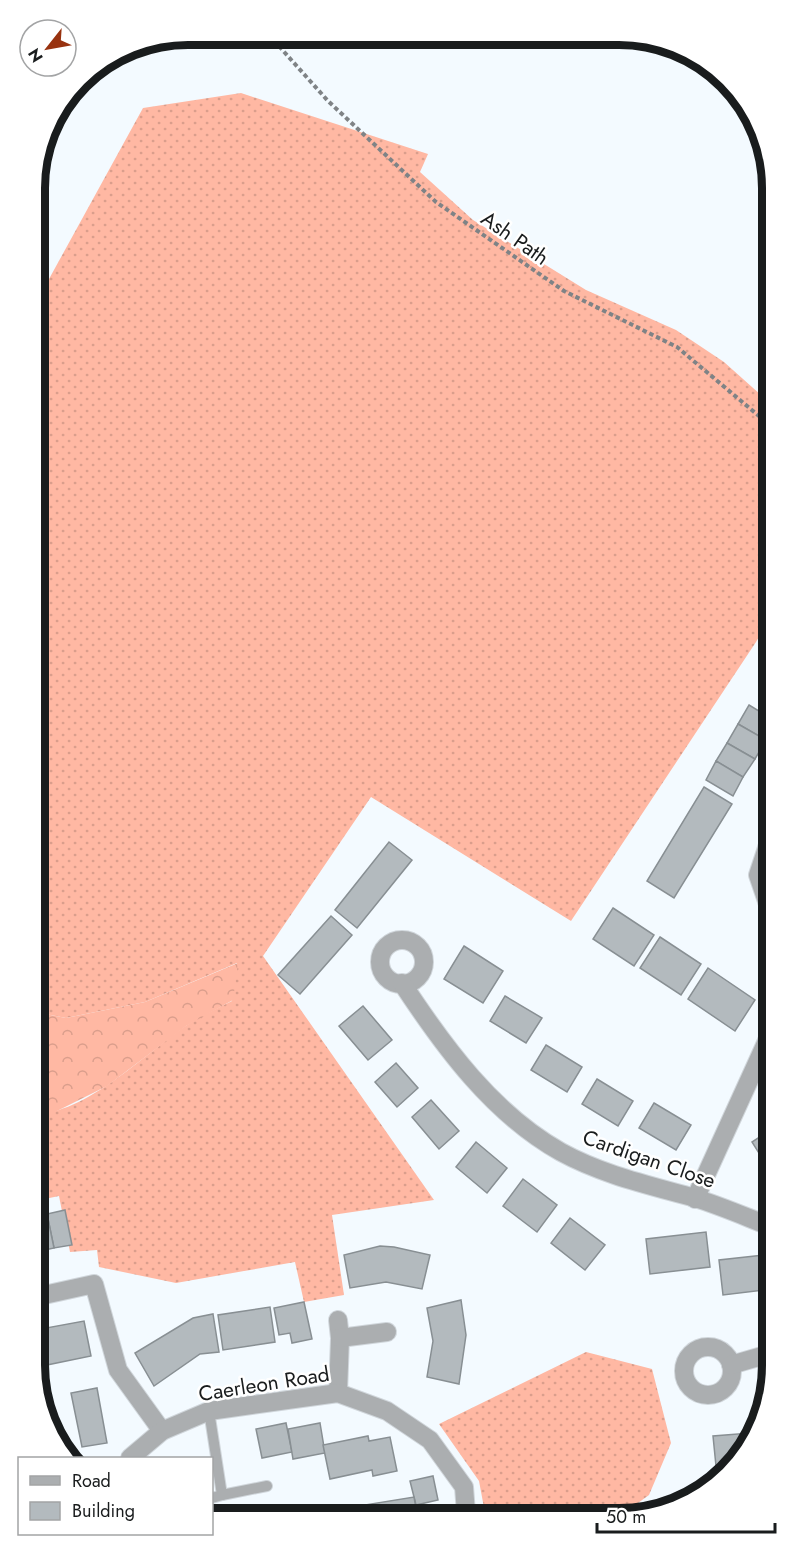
<svg xmlns="http://www.w3.org/2000/svg" width="807" height="1553" font-family="Jost,sans-serif">
  <defs>
    <pattern id="grass-dots" width="8" height="8" patternUnits="userSpaceOnUse" patternTransform="scale(1.5)"><rect width="8" height="8" fill="#ffb8a3"/><path d="M2 2h.1M6 6h.1" fill="none" stroke="#da9e8c" stroke-width="1.8" stroke-linecap="round"/></pattern>
    <pattern id="forest-crowns" width="20" height="18" patternUnits="userSpaceOnUse" patternTransform="scale(1.5)"><rect width="20" height="18" fill="#ffb8a3"/><path d="M2 6a3 3 0 1 1 6 0M12 15a3 3 0 1 1 6 0" fill="none" stroke="#da9e8c"/></pattern>
  </defs>
  <rect width="100%" height="100%" fill="#f3faff"/>
  <g fill="url(#grass-dots)">
    <path d="M241,93L428,154L420,172L473,220L586,290L676,330L724,362L772,405V613L756,642L571,921L371,797L263,956L434,1200L332,1215L344,1295L304,1302L295,1262L176,1283L99,1267L97,1250L70,1252L59,1196L35,1201V1114C85,1114 144,1055 184,1027C199,1017 216,1009 232,1001L237,963L145,1002L66,1018L35,1012L36,273L49,279L143,108Z"/>
    <polygon points="586,1352 652,1369 671,1443 649,1495 627,1511 485,1513 479,1481 439,1424"/>
  </g>
  <polygon fill="url(#forest-crowns)" points="238,963 233,1000 186,1026 107,1086 51,1114 35,1114 35,1012 66,1018 145,1002"/>
  <g fill="#b3babe" stroke="#888f93" stroke-width="1.5">
    <polygon points="772,678 772,707 760,685"/>
    <polygon points="749,705 772,719 772,729 766,740 738,724"/>
    <polygon points="738,724 766,740 755,759 727,743"/>
    <polygon points="727,743 755,759 743,777 716,761"/>
    <polygon points="716,761 743,777 733,796 706,780"/>
    <polygon points="704,787 732,804 674,898 647,881"/>
    <polygon points="389,842 412,860 357,928 335,910"/>
    <polygon points="613,908 654,935 634,966 593,939"/>
    <polygon points="331,916 352,935 300,994 278,975"/>
    <polygon points="660,937 701,964 681,995 640,968"/>
    <polygon points="464,946 503,971 483,1003 444,979"/>
    <polygon points="708,968 755,1000 735,1031 688,999"/>
    <polygon points="505,996 542,1018 526,1043 490,1021"/>
    <polygon points="363,1006 392,1040 368,1060 339,1026"/>
    <polygon points="546,1045 582,1067 567,1092 531,1070"/>
    <polygon points="396,1063 418,1088 397,1107 375,1082"/>
    <polygon points="597,1079 633,1101 618,1126 582,1104"/>
    <polygon points="431,1100 459,1131 439,1149 412,1117"/>
    <polygon points="654,1103 691,1125 676,1150 639,1128"/>
    <polygon points="772,1129 772,1167 769,1169 752,1142"/>
    <polygon points="476,1142 507,1168 487,1193 456,1167"/>
    <polygon points="523,1179 557,1205 537,1232 503,1206"/>
    <polygon points="65,1210 72,1245 54,1248 47,1214"/>
    <polygon points="47,1214 54,1248 36,1252 35,1217"/>
    <polygon points="570,1218 605,1245 585,1270 551,1243"/>
    <polygon points="706,1232 710,1267 650,1274 646,1239"/>
    <polygon points="380,1246 394,1247 430,1255 422,1289 386,1282 350,1288 344,1255"/>
    <polygon points="772,1254 772,1289 723,1295 719,1260"/>
    <polygon points="461,1300 466,1335 459,1384 427,1377 433,1341 427,1308"/>
    <polygon points="304,1302 312,1339 292,1343 290,1333 279,1335 274,1308"/>
    <polygon points="270,1307 275,1342 223,1350 218,1315"/>
    <polygon points="213,1314 219,1352 200,1354 154,1386 135,1353 193,1318"/>
    <polygon points="84,1321 91,1356 37,1367 35,1355 35,1330"/>
    <polygon points="97,1388 107,1443 82,1447 71,1393"/>
    <polygon points="286,1423 292,1452 262,1458 256,1429"/>
    <polygon points="320,1423 325,1453 293,1459 288,1429"/>
    <polygon points="750,1433 740,1459 732,1465 716,1466 713,1436"/>
    <polygon points="368,1436 369,1441 390,1437 397,1471 373,1476 372,1470 330,1479 323,1445"/>
    <polygon points="433,1476 438,1500 416,1505 410,1481"/>
    <polygon points="414,1497 417,1514 347,1515 346,1508"/>
    <polygon points="317,1507 318,1515 263,1516"/>
  </g>
  <g fill="none" stroke-linecap="round" stroke-linejoin="round">
    <g stroke="#d0d6db" stroke-width="12">
      <g id="lane">
        <polyline points="209,1411 222,1495 212,1498"/>
        <polyline points="222,1495 267,1486"/>
      </g>
    </g>
    <g stroke="#d0d6db" stroke-width="20">
      <g id="street">
        <polyline points="772,912 770,910 758,875 772,833"/>
        <circle cx="402" cy="962" r="22"/>
        <path d="M402,983C444,1047 493,1114 561,1152C603,1175 649,1185 695,1198C721,1206 746,1217 772,1227"/>
        <polyline points="695,1199 772,1030"/>
        <polyline points="35,1297 94,1284 118,1370 162,1431"/>
        <polyline points="338,1320 340,1338 338,1393"/>
        <polyline points="340,1338 387,1332"/>
        <circle cx="708" cy="1371" r="24"/>
        <polyline points="731,1365 772,1353"/>
        <polyline points="130,1458 162,1431 209,1411 338,1393 387,1411 430,1440 464,1487 466,1513"/>
      </g>
    </g>
    <polyline stroke="#7f8386" stroke-width="4" stroke-dasharray="4.5 3" stroke-linecap="butt" points="269,35 328,101 436,202 564,291 677,347 772,427"/>
    <use href="#lane" stroke="#abaeb0" stroke-width="10"/>
    <use href="#street" stroke="#abaeb0" stroke-width="18"/>
  </g>
  <g text-anchor="middle" stroke-width="5" stroke-linejoin="round" paint-order="stroke">
    <g font-size="21" fill="#191c1d" stroke="#fff">
      <text transform="translate(515 238) rotate(35)" y="7">Ash Path</text>
      <text transform="translate(649 1159) rotate(19)" y="7">Cardigan Close</text>
      <text transform="translate(264 1384) rotate(-9)" y="7">Caerleon Road</text>
    </g>
  </g>
  <path d="M0 0H807V1553H0ZM188 45H619A143 143 0 0 1 762 188V1365A143 143 0 0 1 619 1508H188A143 143 0 0 1 45 1365V188A143 143 0 0 1 188 45Z" fill="#fff" fill-rule="evenodd"/>
  <path fill="none" stroke="#191c1d" stroke-width="8" d="M188 45H619A143 143 0 0 1 762 188V1365A143 143 0 0 1 619 1508H188A143 143 0 0 1 45 1365V188A143 143 0 0 1 188 45Z"/>
  <rect x="18" y="1457" width="195" height="78" fill="#ffffff" stroke="#a3a4a5" stroke-width="1.5"/>
  <rect x="30" y="1476" width="30" height="9" fill="#abaeb0" stroke="#a3a4a5" stroke-width="1.5"/>
  <text x="72" y="1487" font-size="18" fill="#191c1d">Road</text>
  <rect x="30" y="1502" width="30" height="18" fill="#b3babe" stroke="#a3a4a5" stroke-width="1.5"/>
  <text x="72" y="1517" font-size="18" fill="#191c1d">Building</text>
  <g transform="translate(48 48) rotate(239)"><circle r="28" fill="#ffffff" stroke="#a3a4a5" stroke-width="1.5"/>
  <path d="M0-4.5L10 22L0 15L-10 22Z" fill="#98320f"/>
  <text y="-9" font-size="16" font-weight="bold" text-anchor="middle" fill="#191c1d">N</text>
  </g>
  <path d="M597 1523v9h178v-9" fill="none" stroke="#191c1d" stroke-width="3"/>
  <text x="606" y="1523" font-size="18" fill="#191c1d" stroke="#ffffff" stroke-width="4.5" paint-order="stroke">50 m</text>
</svg>
